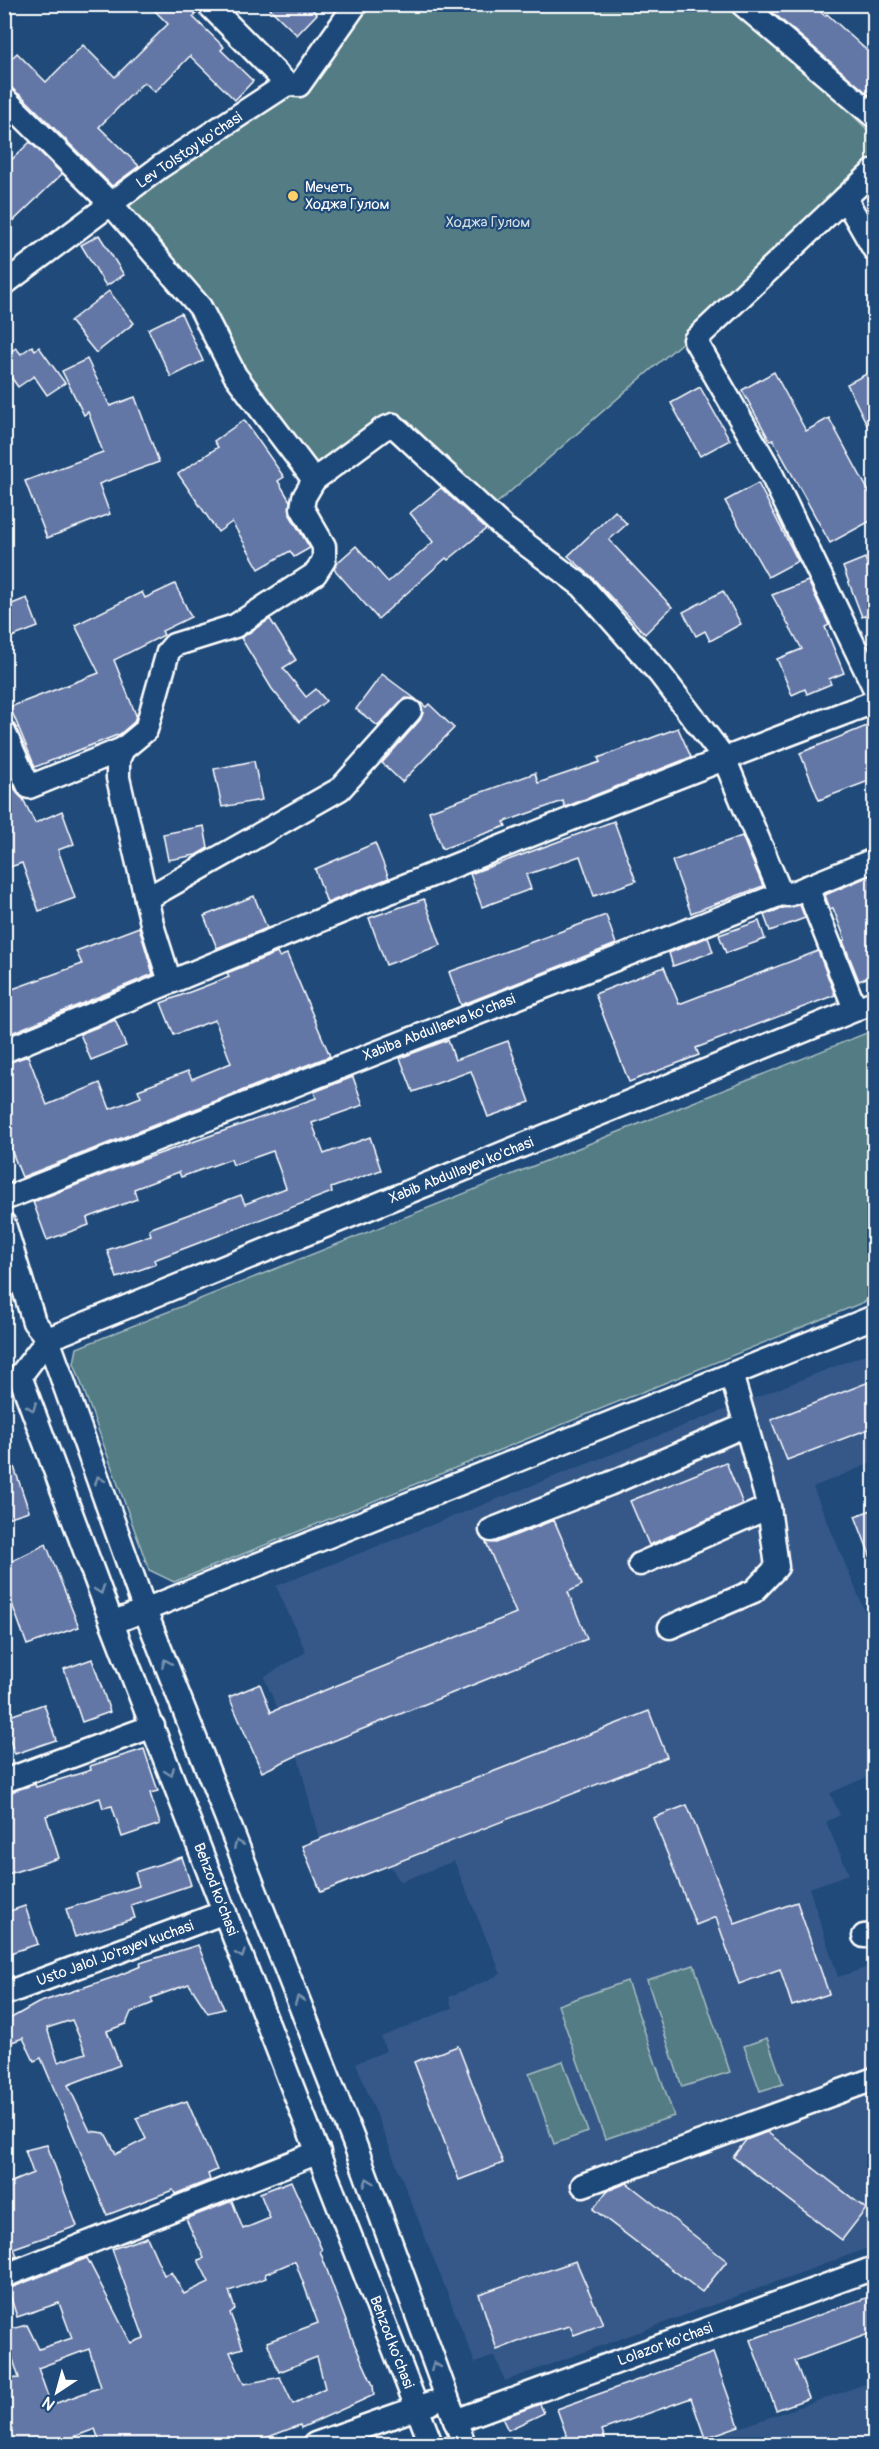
<svg xmlns="http://www.w3.org/2000/svg" width="879" height="2449" font-family="Pangolin,sans-serif">
  <rect width="100%" height="100%" fill="#1f4a7a"/>
  <filter id="ink" filterUnits="userSpaceOnUse"><feTurbulence type="fractalNoise" baseFrequency=".0167" numOctaves="2"/><feDisplacementMap in="SourceGraphic" scale="12" xChannelSelector="R" yChannelSelector="G"/><feConvolveMatrix kernelMatrix="1 2 1 2 8 2 1 2 1" color-interpolation-filters="sRGB"/></filter>
  <g filter="url(#ink)">
    <g fill="#345888">
      <polygon points="874,1351 874,1462 813,1487 874,1633 874,1774 830,1793 840,1815 826,1822 849,1874 809,1888 838,1977 874,1965 874,2246 505,2381 495,2356 475,2363 356,2063 386,2051 381,2037 452,2008 449,1997 501,1974 454,1861 400,1882 390,1865 321,1892 302,1846 319,1839 298,1757 264,1677 306,1652 276,1586"/>
      <polygon points="874,2381 874,2444 692,2444"/>
    </g>
    <g fill="#537c84" stroke="#a9bec2" stroke-width="1.5">
      <polygon points="353,5 738,5 874,136 874,163 775,262 489,510 393,419 314,480 111,204 299,85"/>
      <polygon points="874,1030 874,1298 174,1582 149,1570 74,1363 77,1348"/>
      <polygon points="694,1965 730,2072 682,2087 647,1980"/>
      <polygon points="627,1981 674,2116 605,2139 558,2005"/>
      <polygon points="767,2038 783,2084 760,2091 744,2046"/>
      <polygon points="563,2061 588,2132 554,2144 529,2073"/>
    </g>
    <g fill="#6477a7" stroke="#fff" stroke-width="1.5" fill-rule="evenodd">
      <polygon points="148,4 186,4 196,14 193,17 224,47 221,50 253,81 235,100 190,56 155,92 144,82 99,127 139,166 112,186 22,96 4,85 4,66 17,53 46,82 83,45 115,77 168,24"/>
      <polygon points="265,4 307,4 317,14 297,35"/>
      <polygon points="763,4 812,4 825,16 827,14 874,57 874,99"/>
      <polygon points="30,142 62,174 4,230 4,167"/>
      <polygon points="99,235 124,275 106,286 81,245"/>
      <polygon points="109,291 134,323 96,353 70,321"/>
      <polygon points="181,313 203,361 171,377 148,329"/>
      <polygon points="32,346 35,350 39,347 65,383 47,395 34,376 18,387 4,367 4,356 16,348 21,354"/>
      <polygon points="87,359 110,406 135,397 159,462 99,484 110,514 47,538 25,481 103,452 88,412 84,415 62,371"/>
      <polygon points="874,370 874,439 847,384"/>
      <polygon points="774,372 806,431 829,418 874,501 874,519 830,543 773,440 770,441 742,390"/>
      <polygon points="700,387 730,440 700,456 671,403"/>
      <polygon points="244,420 284,477 278,481 290,501 290,515 310,548 294,557 290,551 259,569 232,522 218,532 178,474 218,447 214,441"/>
      <polygon points="758,483 798,561 768,577 725,501"/>
      <polygon points="441,488 486,529 448,560 446,558 378,619 334,569 337,563 356,546 388,582 433,542 410,513"/>
      <polygon points="615,511 627,524 609,540 672,607 645,634 592,577 568,556"/>
      <polygon points="865,558 874,582 874,612 862,617 843,567"/>
      <polygon points="808,581 829,625 825,627 844,673 829,679 831,684 807,694 805,689 792,695 777,659 802,649 772,595"/>
      <polygon points="175,584 191,617 162,631 164,635 114,660 136,715 134,722 120,734 35,767 10,707 99,673 75,625 142,592 145,598"/>
      <polygon points="723,591 741,624 710,641 705,631 696,636 683,612"/>
      <polygon points="27,598 38,627 4,640 4,607"/>
      <polygon points="270,619 296,660 283,668 306,697 316,689 326,701 299,722 272,689 241,638"/>
      <polygon points="382,674 417,700 406,698 400,702 378,726 356,709"/>
      <polygon points="420,702 426,707 429,704 454,728 402,782 382,763 420,720 423,713"/>
      <polygon points="874,723 874,779 819,800 800,753"/>
      <polygon points="678,728 691,757 565,807 563,801 504,822 506,826 442,849 429,811 535,773 538,783 600,762 598,758"/>
      <polygon points="254,761 262,800 222,807 214,769"/>
      <polygon points="4,766 17,793 23,799 35,823 62,811 74,844 58,850 75,898 39,911 22,863 4,869"/>
      <polygon points="614,821 636,881 594,896 580,856 526,875 531,889 482,907 470,874"/>
      <polygon points="204,826 208,848 196,855 168,860 163,834"/>
      <polygon points="742,836 763,886 691,913 672,861"/>
      <polygon points="375,843 389,878 327,903 315,869"/>
      <polygon points="874,874 874,975 859,981 843,941 845,939 833,908 830,909 825,895"/>
      <polygon points="254,896 267,928 217,948 204,916"/>
      <polygon points="424,899 441,945 386,965 369,918"/>
      <polygon points="800,905 805,918 770,931 764,915 783,908"/>
      <polygon points="606,915 616,944 461,1005 449,972"/>
      <polygon points="759,921 765,939 726,953 719,935"/>
      <polygon points="139,927 153,974 4,1036 4,992 82,964 76,951"/>
      <polygon points="708,937 713,952 673,966 669,953"/>
      <polygon points="818,951 835,995 696,1048 699,1055 629,1082 595,994 664,967 679,1004"/>
      <polygon points="277,953 279,957 287,954 330,1056 22,1177 4,1132 4,1064 28,1056 47,1105 100,1083 110,1109 141,1097 138,1090 188,1071 192,1079 231,1063 215,1020 174,1035 161,1003 229,977 227,973"/>
      <polygon points="115,1020 126,1046 91,1060 80,1034"/>
      <polygon points="448,1040 455,1060 508,1041 530,1102 488,1117 471,1071 413,1092 400,1058"/>
      <polygon points="353,1077 363,1105 312,1123 324,1154 370,1137 381,1170 331,1188 332,1192 154,1260 156,1264 117,1278 107,1250 151,1235 149,1229 241,1195 245,1204 286,1188 273,1151 233,1165 231,1159 181,1177 179,1172 134,1189 137,1199 87,1218 89,1225 47,1240 33,1202 125,1166 316,1098 314,1092"/>
      <polygon points="874,1380 874,1427 787,1460 771,1420"/>
      <polygon points="7,1446 29,1511 4,1519 4,1447"/>
      <polygon points="726,1462 743,1504 649,1545 630,1501"/>
      <polygon points="874,1509 874,1563 873,1563 855,1516"/>
      <polygon points="554,1520 582,1585 568,1592 587,1639 298,1755 262,1772 229,1697 260,1684 271,1712 516,1613 486,1542 496,1543"/>
      <polygon points="46,1544 79,1627 27,1645 4,1582 4,1565"/>
      <polygon points="92,1659 110,1712 82,1722 64,1669"/>
      <polygon points="44,1704 56,1740 15,1754 4,1724 4,1718"/>
      <polygon points="649,1711 667,1757 321,1892 302,1846"/>
      <polygon points="144,1749 158,1791 150,1793 160,1824 122,1837 112,1806 103,1808 100,1798 46,1816 59,1858 8,1874 4,1865 4,1794 35,1784 36,1787 91,1770 90,1766"/>
      <polygon points="687,1805 735,1924 797,1902 829,1994 792,2006 780,1969 739,1984 716,1917 696,1925 653,1818"/>
      <polygon points="182,1857 191,1885 131,1905 135,1918 75,1937 66,1909 139,1886 135,1872"/>
      <polygon points="25,1906 38,1944 4,1955 4,1913"/>
      <path d="M198,1945L224,2009L208,2013L189,1984L151,1998L153,2003L131,2012L126,2024L107,2031L120,2065L68,2085L90,2131L105,2133L116,2154L146,2139L136,2118L187,2101L217,2170L208,2174L210,2180L175,2194L173,2190L107,2215L41,2058L34,2061L23,2038L4,2045V2022L38,2003L117,1976L141,1966L140,1963ZM72,2020L86,2053L58,2062L47,2028Z"/>
      <polygon points="458,2046 503,2163 459,2180 414,2062"/>
      <polygon points="767,2132 866,2209 842,2240 733,2157 746,2140"/>
      <polygon points="47,2145 77,2226 14,2248 17,2256 4,2261 4,2185 33,2173 25,2150"/>
      <path d="M291,2181L322,2250L320,2251L354,2343L373,2385L374,2395L301,2428L300,2425L247,2445H101L95,2429L63,2441L65,2445H4V2379L19,2378L4,2331L27,2325L39,2349L72,2338L59,2303L17,2317L8,2289L87,2258L131,2343L144,2338L112,2249L147,2237L164,2275L171,2272L184,2294L209,2282L198,2260L204,2258L186,2219L232,2201L243,2229L270,2218L260,2193ZM295,2261L318,2323L267,2342L279,2372L317,2357L325,2388L293,2404L280,2377L244,2384L230,2352L243,2348L230,2313L235,2309L229,2291L266,2278L265,2274ZM89,2349L101,2387L51,2405L38,2368Z"/>
      <polygon points="627,2183 727,2261 702,2292 593,2209 607,2191"/>
      <polygon points="576,2261 603,2324 574,2335 570,2326 533,2336 497,2350 479,2294"/>
      <polygon points="874,2295 874,2332 795,2361 809,2398 776,2410 750,2340"/>
      <polygon points="713,2353 739,2426 705,2438 691,2398 602,2430 607,2445 570,2445 557,2409"/>
      <polygon points="540,2404 544,2413 508,2430 502,2418"/>
    </g>
    <g fill="none" stroke-linecap="round" stroke-linejoin="round">
      <g stroke="#fff" stroke-width="27">
        <g id="minor">
          <polyline points="208,4 287,84"/>
          <polyline points="742,4 874,116"/>
          <polyline points="4,98 111,204 200,307 235,375 314,480"/>
          <polyline points="845,198 874,171"/>
          <polyline points="874,249 845,198 695,340 768,467 874,687"/>
          <polyline points="4,284 160,167 287,84 299,85 356,4"/>
          <polyline points="4,732 29,787 123,749"/>
          <polyline points="807,887 855,1009"/>
          <polyline points="146,899 340,789 410,711"/>
          <polyline points="170,982 153,928 118,778 118,760 123,749 146,730 168,652 174,645 235,626 315,574 324,560 324,546 302,508 304,497 314,480 383,429 393,425 503,527 582,586 660,674 724,758 781,894"/>
          <path d="M4,1051C293,931 582,811 874,702"/>
          <polyline points="4,1199 781,894 788,895 874,860"/>
          <polyline points="4,1224 34,1322 48,1339 144,1608 354,2142 464,2444"/>
          <polyline points="48,1339 20,1376 112,1623 431,2444"/>
          <polyline points="48,1339 874,1002"/>
          <polyline points="491,1530 609,1484 746,1425 731,1374"/>
          <polyline points="640,1564 769,1507"/>
          <polyline points="112,1623 874,1317"/>
          <polyline points="670,1627 754,1591 777,1567 769,1507 746,1425"/>
          <polyline points="4,1781 153,1726"/>
          <polyline points="864,1936 874,1935"/>
          <polyline points="4,1994 225,1912"/>
          <polyline points="583,2185 874,2079"/>
          <polyline points="4,2276 319,2152"/>
          <polyline points="455,2421 874,2268"/>
          <polyline points="315,2444 431,2403"/>
        </g>
      </g>
      <use href="#minor" stroke="#1f4a7a" stroke-width="22"/>
    </g>
    <defs><path id="oneway-chevron" d="M-2-3.5L2.5 0L-2 3.5" fill="none" stroke-width="1.6" stroke-linecap="round" stroke-linejoin="round" transform="scale(1.5)"/></defs>
    <g stroke="#7992af">
      <use href="#oneway-chevron" transform="translate(32 1407) rotate(70)"/>
      <use href="#oneway-chevron" transform="translate(99 1480) rotate(-110)"/>
      <use href="#oneway-chevron" transform="translate(100 1590) rotate(70)"/>
      <use href="#oneway-chevron" transform="translate(166 1663) rotate(-112)"/>
      <use href="#oneway-chevron" transform="translate(170 1772) rotate(69)"/>
      <use href="#oneway-chevron" transform="translate(238 1844) rotate(-112)"/>
      <use href="#oneway-chevron" transform="translate(241 1954) rotate(69)"/>
      <use href="#oneway-chevron" transform="translate(299 2000) rotate(-111)"/>
      <use href="#oneway-chevron" transform="translate(368 2182) rotate(-110)"/>
      <use href="#oneway-chevron" transform="translate(435 2366) rotate(-110)"/>
    </g>
  </g>
  <circle fill="#ffd166" stroke="#1f4a7a" stroke-width="2" cx="293" cy="196" r="6"/>
  <g text-anchor="middle" stroke-width="4.5" stroke-linejoin="round" paint-order="stroke">
    <g font-size="15" fill="#fff" stroke="#1f4a7a">
      <text transform="translate(189 150) rotate(-34)" y="5">Lev Tolstoy ko'chasi</text>
      <text transform="translate(439 1027) rotate(-21)" y="5">Xabiba Abdullaeva ko'chasi</text>
      <text transform="translate(461 1170) rotate(-22)" y="5">Xabib Abdullayev ko'chasi</text>
      <text transform="translate(216 1889) rotate(69)" y="5">Behzod ko'chasi</text>
      <text transform="translate(115 1953) rotate(-20)" y="5">Usto Jalol Jo'rayev kuchasi</text>
      <text transform="translate(392 2342) rotate(69)" y="5">Behzod ko'chasi</text>
      <text transform="translate(665 2344) rotate(-20)" y="5">Lolazor ko'chasi</text>
    </g>
    <g font-size="15" fill="#fff" stroke="#1f4a7a" text-anchor="start">
      <text x="305" y="192">Мечеть<tspan x="305" dy="17">Ходжа Гулом</tspan></text>
    </g>
    <g font-size="15" fill="#d4dee0" stroke="#1f4a7a">
      <text x="488" y="227">Ходжа Гулом</text>
    </g>
  </g>
  <rect width="879" height="2449" fill="none" stroke="#1f4a7a" stroke-width="24"/>
  <rect x="12" y="12" width="855" height="2425" fill="none" stroke="#fff" stroke-width="2" filter="url(#ink)"/>
  <g transform="translate(57 2392) rotate(216)" stroke="#1f4a7a" stroke-width="4.5" paint-order="stroke">
  <path d="M0-4.5L10 22L0 15L-10 22Z" fill="#ffffff"/>
  <text y="-9" font-size="16" font-weight="bold" text-anchor="middle" fill="#ffffff">N</text>
  </g>
</svg>
